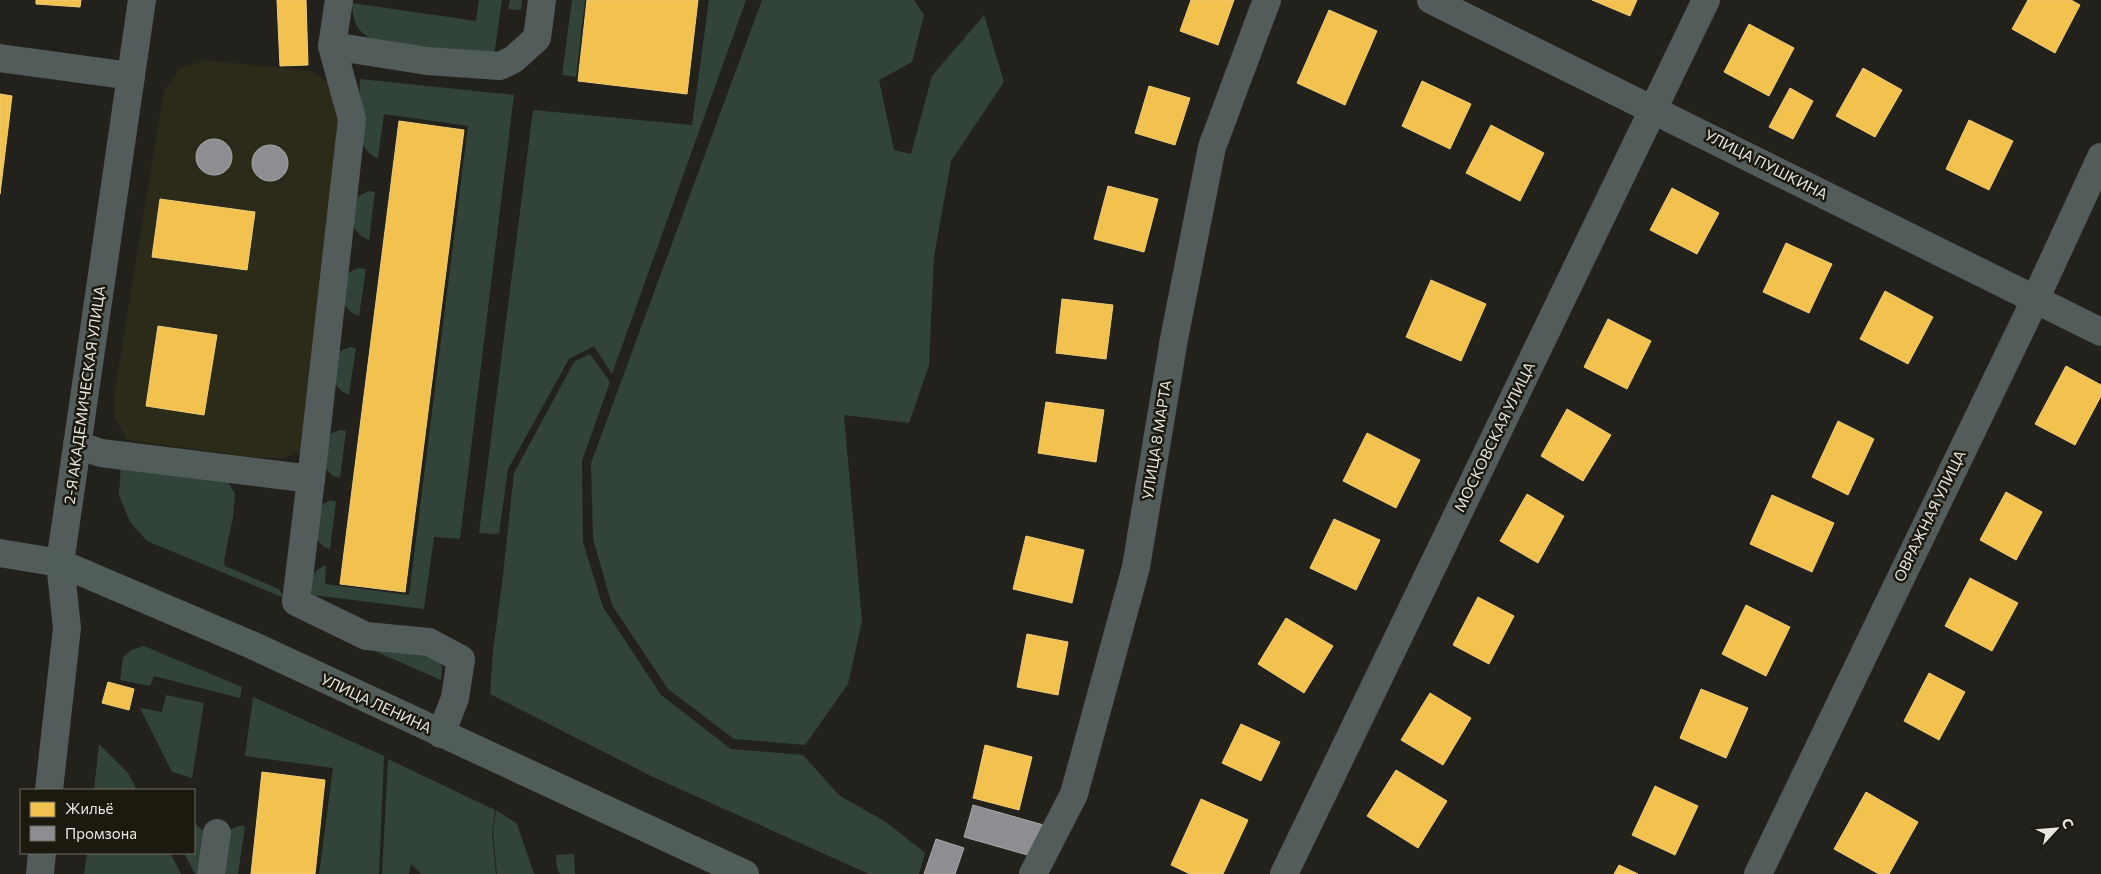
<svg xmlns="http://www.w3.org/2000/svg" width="2101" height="874" font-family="Commissioner,sans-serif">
  <rect width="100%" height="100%" fill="#22211c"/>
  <polygon fill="#2c2a19" points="205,60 311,71 329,83 340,106 339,151 301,451 285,458 260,458 127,440 115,418 115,390 164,90 180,68"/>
  <g fill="#324439">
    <path d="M479,0H502L494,55L378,42C358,33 353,25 352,3L476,21Z"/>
    <polygon points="510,0 522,0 521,10 508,9"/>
    <polygon points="572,0 585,0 576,77 562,75"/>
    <polygon points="709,0 746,0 612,374 594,346 569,359 508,469 499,534 479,533 533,110 692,125"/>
    <polygon points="762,0 914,0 924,15 912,62 879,80 894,150 911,154 932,76 984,15 1004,82 951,161 934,257 929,365 909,423 844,415 862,621 848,684 805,745 734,739 668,689 612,605 593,539 591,463"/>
    <path d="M360,79L514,95L460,539L434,537L424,609L313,595C307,580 312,571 326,565L325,584L409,595L468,126L384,114L378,158C351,149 360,102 360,79Z"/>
    <path d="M369,191L375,192L369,240C355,235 346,218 352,203C355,197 363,194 369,191Z"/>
    <path d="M359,268L366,269L359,316C345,312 336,294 343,279C346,273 353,270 359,268Z"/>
    <path d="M350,347L356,348L349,395C335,390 327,373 333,358C336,352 344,349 350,347Z"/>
    <polygon points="590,354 610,382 582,461 583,542 603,607 661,695 731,749 803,755 840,796 886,822 925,853 919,874 869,874 653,777 490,694 493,651 502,584 514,473 574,362"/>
    <polygon points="340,430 346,431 340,478 333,476 325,468 330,434"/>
    <polygon points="121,463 227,480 235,494 233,517 224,560 225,566 279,589 284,598 147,541 130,522 119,495"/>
    <polygon points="331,500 336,502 330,549 324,547 316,539 321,505"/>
    <polygon points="144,646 242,687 240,698 154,676 150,686 120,680 123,658 131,650"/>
    <polygon points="363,646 436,655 442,667 441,680"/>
    <polygon points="166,695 204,703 192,778 172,772 140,708 162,712"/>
    <polygon points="253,697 384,756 379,874 319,874 333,768 245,756"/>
    <polygon points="99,744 128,773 137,790 94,790"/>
    <polygon points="388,759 495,810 492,834 496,874 421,874 411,864 409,874 382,874"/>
    <polygon points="496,810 517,824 534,874 497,874 493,833"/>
    <polygon points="194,823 208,835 201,874 195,874 184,853 194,853"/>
    <polygon points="239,826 245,826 238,874 217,874 229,830"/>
    <polygon points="87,853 170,853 181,874 84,874"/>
    <polygon points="574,854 575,874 560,874 557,868 556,855"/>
  </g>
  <g fill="#f2c14e" stroke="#efcd7a">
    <polygon points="36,0 81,0 80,7 36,4"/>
    <polygon points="277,0 306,0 308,65 280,66"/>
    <polygon points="587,0 698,0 687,94 578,81"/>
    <polygon points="1191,0 1234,0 1218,45 1180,31"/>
    <polygon points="1592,0 1637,0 1630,16"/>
    <polygon points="2028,0 2071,0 2080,5 2055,53 2012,29"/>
    <polygon points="1329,10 1377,31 1345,105 1297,83"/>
    <polygon points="1749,24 1794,48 1769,96 1724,72"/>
    <polygon points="1863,68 1902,90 1875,137 1836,116"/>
    <polygon points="1422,81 1471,104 1450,149 1402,126"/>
    <polygon points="1149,86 1190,98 1175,145 1135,133"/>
    <polygon points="1790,88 1813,101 1793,139 1769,127"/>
    <polygon points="0,94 12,96 0,194"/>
    <polygon points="1969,120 2013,141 1989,190 1946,169"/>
    <polygon points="399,121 464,130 405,592 340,584"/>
    <polygon points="1491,125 1544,153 1520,201 1466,173"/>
    <polygon points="1108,186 1158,199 1144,252 1094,239"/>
    <polygon points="1672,188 1719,213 1697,254 1650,230"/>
    <polygon points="160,199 255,212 247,270 152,257"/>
    <polygon points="1786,243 1832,264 1809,313 1763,292"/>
    <polygon points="1431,280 1486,304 1461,361 1406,337"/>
    <polygon points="1885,291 1933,317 1908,364 1860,339"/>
    <polygon points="1062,299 1113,305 1106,359 1056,353"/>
    <polygon points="1608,319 1651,341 1627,389 1584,367"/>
    <polygon points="158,326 217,335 204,415 146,406"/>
    <polygon points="2066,366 2101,385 2101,396 2075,445 2035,424"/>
    <polygon points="1046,402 1104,410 1096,462 1038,453"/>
    <polygon points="1567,409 1611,435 1583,481 1541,456"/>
    <polygon points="1838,421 1874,439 1848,495 1812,477"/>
    <polygon points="1367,433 1420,460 1396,508 1343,481"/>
    <polygon points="2006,492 2042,512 2016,560 1980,540"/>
    <polygon points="1527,494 1564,516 1538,563 1500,541"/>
    <polygon points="1772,495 1834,523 1812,572 1750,544"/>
    <polygon points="1334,519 1380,540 1356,590 1310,568"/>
    <polygon points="1026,536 1084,550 1072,603 1013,589"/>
    <polygon points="1970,578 2018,603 1992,651 1945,626"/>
    <polygon points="1478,597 1514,616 1489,664 1453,645"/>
    <polygon points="1746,605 1790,627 1766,676 1722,654"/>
    <polygon points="1286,618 1333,646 1304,693 1258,664"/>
    <polygon points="1027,634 1068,642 1058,695 1017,687"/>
    <polygon points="1929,673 1965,692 1939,740 1904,721"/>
    <polygon points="108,682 134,689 129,710 102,703"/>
    <polygon points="1701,689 1748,708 1726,758 1680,738"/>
    <polygon points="1430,693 1471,718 1443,765 1401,740"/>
    <polygon points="1241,724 1280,742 1261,781 1222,763"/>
    <polygon points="985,745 1032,757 1019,810 973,798"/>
    <polygon points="1396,770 1447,801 1418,848 1367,816"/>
    <polygon points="262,772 325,780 315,874 251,874"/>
    <polygon points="1655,786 1698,806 1675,855 1632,835"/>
    <polygon points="1866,792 1918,822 1889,874 1879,874 1834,849"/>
    <polygon points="1201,799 1248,820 1223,874 1190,874 1171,865"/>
    <polygon points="1619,865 1638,874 1614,874"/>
  </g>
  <g fill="#8d8d92" stroke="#a9a8a9">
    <circle cx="214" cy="157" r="18"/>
    <circle cx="270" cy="163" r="18"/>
    <polygon points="973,805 1047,826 1038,858 964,837"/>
    <polygon points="936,839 964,848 955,874 924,874"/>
  </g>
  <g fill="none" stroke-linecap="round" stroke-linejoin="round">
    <g stroke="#525d5b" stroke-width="28">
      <polyline points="1431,0 2101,332"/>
      <polyline points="332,46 427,61 500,66 514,59 537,38 542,0"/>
      <polyline points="0,58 131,76"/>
      <polyline points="77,445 101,453 311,479 352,119 332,46 339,0"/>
      <polyline points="311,479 296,602 366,636 429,642 461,659 455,698 441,734"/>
      <polyline points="0,553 60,563"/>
      <polyline points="49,790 67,628 60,563 142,0"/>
      <polyline points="40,874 42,853"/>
      <polyline points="211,874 217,833"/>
      <polyline points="1033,874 1074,794 1136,567 1174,339 1212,147 1267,0"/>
      <polyline points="1284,874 1706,0"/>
      <polyline points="1758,874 2035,300 2101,157"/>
    </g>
    <polyline stroke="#515d59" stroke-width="28" points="60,563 254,646 745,874"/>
  </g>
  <g text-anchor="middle" stroke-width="5" stroke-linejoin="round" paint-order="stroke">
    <g font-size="15" fill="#e9e8e0" stroke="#1c1a0f">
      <text transform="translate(1766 165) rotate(27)" y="5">УЛИЦА ПУШКИНА</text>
      <text transform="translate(85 395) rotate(-82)" y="5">2-Я АКАДЕМИЧЕСКАЯ УЛИЦА</text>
      <text transform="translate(1495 437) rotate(-64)" y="5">МОСКОВСКАЯ УЛИЦА</text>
      <text transform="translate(1157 440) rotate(-81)" y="5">УЛИЦА 8 МАРТА</text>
      <text transform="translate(1930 516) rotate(-64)" y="5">ОВРАЖНАЯ УЛИЦА</text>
      <text transform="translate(376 704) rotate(25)" y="5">УЛИЦА ЛЕНИНА</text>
    </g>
  </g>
  <rect x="20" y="789" width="175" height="65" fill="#1c1a0f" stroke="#6e6c63"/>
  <rect x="30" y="802" width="25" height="15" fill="#f2c14e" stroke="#6e6c63"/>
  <text x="65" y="814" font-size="15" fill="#e9e8e0">Жильё</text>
  <rect x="30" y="826" width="25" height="15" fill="#8d8d92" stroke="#6e6c63"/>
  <text x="65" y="839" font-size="15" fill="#e9e8e0">Промзона</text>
  <g transform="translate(2056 829) rotate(64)" stroke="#1c1a0f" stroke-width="4" paint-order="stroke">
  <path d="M0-4L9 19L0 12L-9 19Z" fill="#e9e8e0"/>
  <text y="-8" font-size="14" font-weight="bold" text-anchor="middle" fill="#e9e8e0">С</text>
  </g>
</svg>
